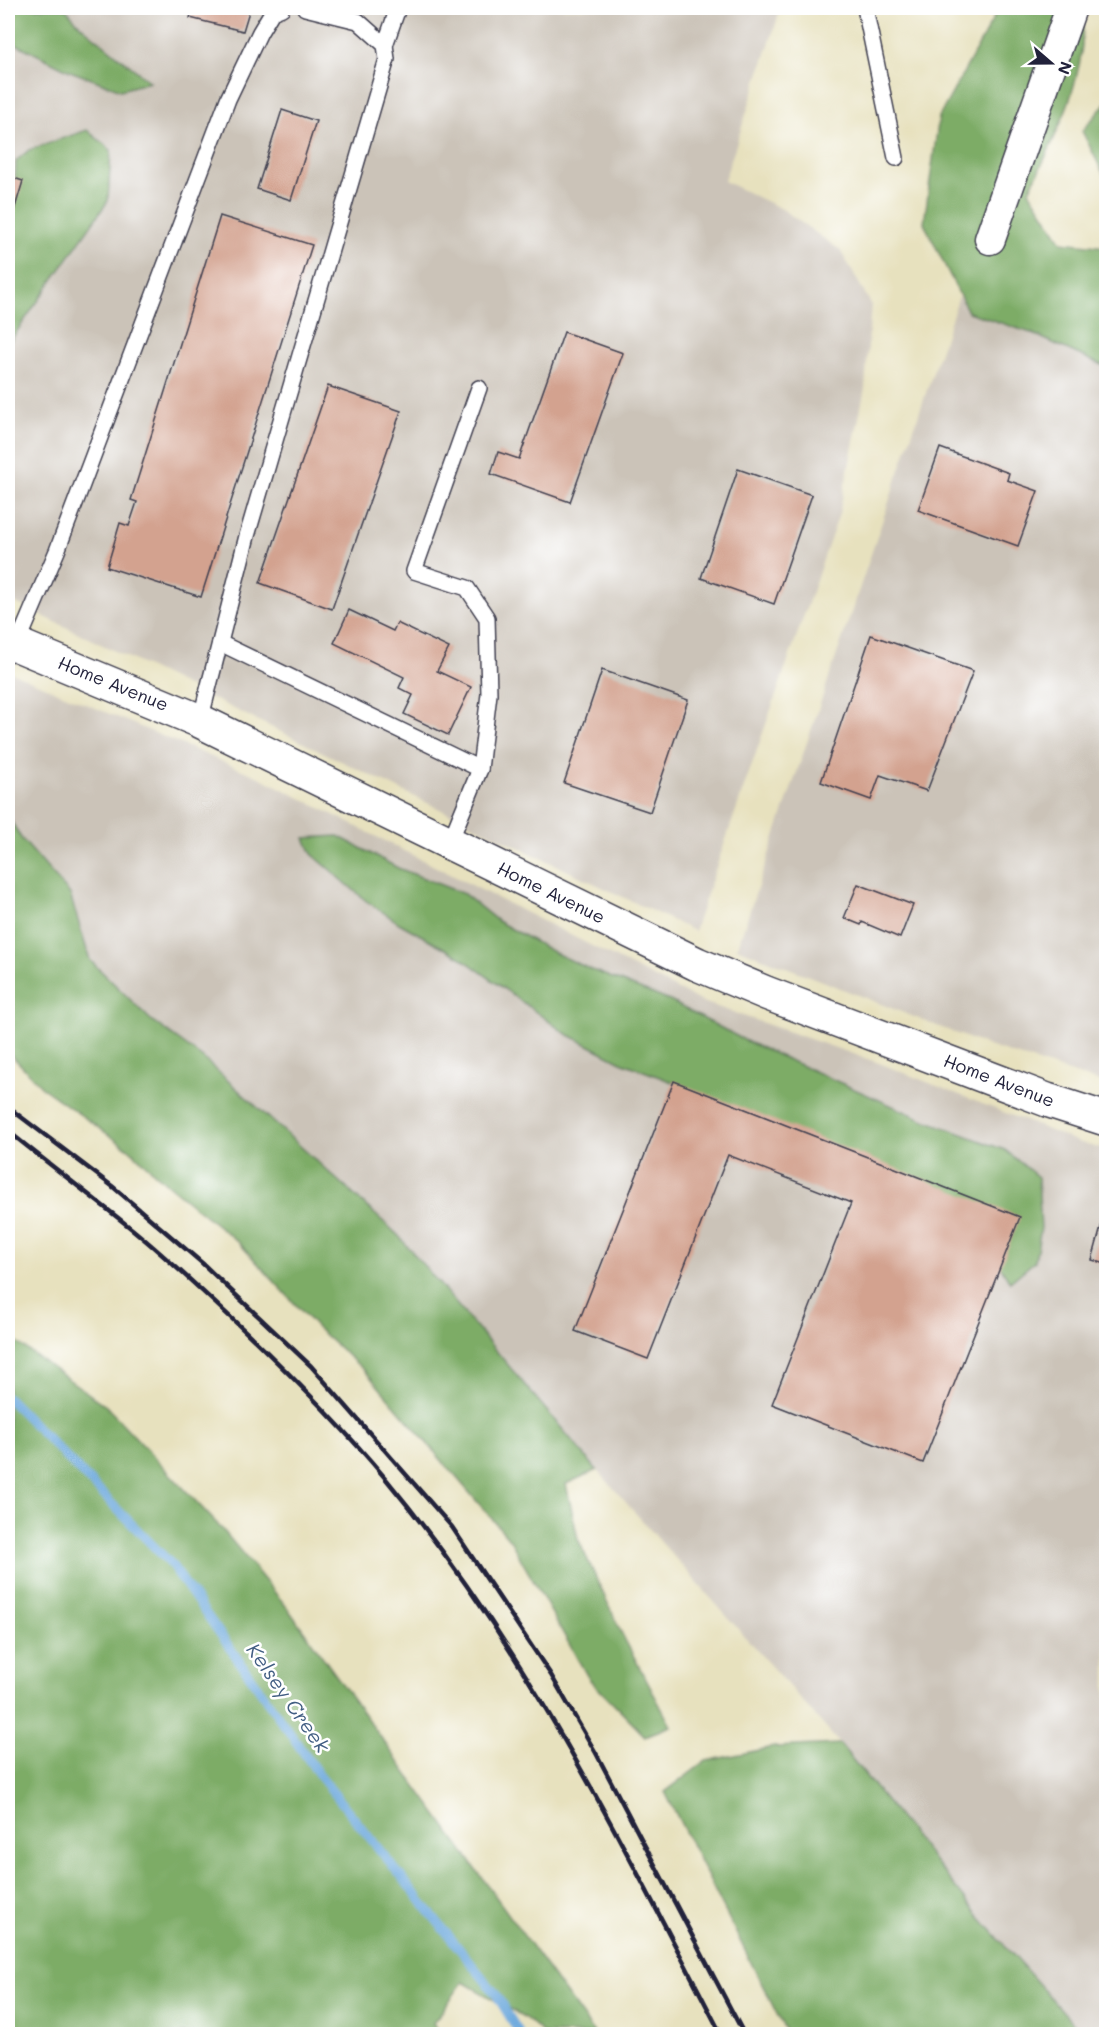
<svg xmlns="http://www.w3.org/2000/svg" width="1114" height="2042" font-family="Mali,sans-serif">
  <rect width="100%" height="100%" fill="#fff"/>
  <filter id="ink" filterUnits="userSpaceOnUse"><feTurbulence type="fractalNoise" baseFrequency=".0167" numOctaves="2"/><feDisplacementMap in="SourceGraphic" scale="12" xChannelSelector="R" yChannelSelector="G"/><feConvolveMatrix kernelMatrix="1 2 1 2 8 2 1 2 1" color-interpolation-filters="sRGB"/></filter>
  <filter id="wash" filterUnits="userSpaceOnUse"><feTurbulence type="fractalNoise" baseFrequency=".008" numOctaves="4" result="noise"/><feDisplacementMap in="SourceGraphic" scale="24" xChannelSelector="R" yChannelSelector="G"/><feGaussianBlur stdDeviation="1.35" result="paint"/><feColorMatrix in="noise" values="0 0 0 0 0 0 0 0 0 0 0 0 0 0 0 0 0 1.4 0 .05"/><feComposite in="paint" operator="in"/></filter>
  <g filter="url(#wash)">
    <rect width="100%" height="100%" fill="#e7e1be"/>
    <g fill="#cbc3b8">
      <polygon points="65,8 781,8 724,181 782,209 840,250 871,304 865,388 839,514 694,931 493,835 8,599 8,344 108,201 26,188 8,254 8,40 70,71 121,90 80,25"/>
      <polygon points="959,296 968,312 1031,333 1106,367 1106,1084 991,1047 737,948"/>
      <polygon points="8,671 259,777 700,1001 879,1063 1081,1143 1106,1150 1106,2034 1083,2034 977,1914 840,1744 545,1411 398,1235 203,1058 150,1019 90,960 70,894 21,838 8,816"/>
    </g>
    <g fill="#7dac66" stroke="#506750" stroke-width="1.5">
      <polygon points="8,8 65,8 80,25 150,82 121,90 70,71 8,40"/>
      <path d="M999,8H1081C1091,70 1056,136 1029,191L1062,242L1106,247V367L1031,333L968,312L924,223L939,117Z"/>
      <polygon points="1106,103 1106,179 1082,131"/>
      <polygon points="87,130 111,150 108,201 8,344 8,203 15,183 16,161 29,150"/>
      <polygon points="8,816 21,838 70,894 90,960 150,1019 203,1058 398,1235 597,1470 566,1484 578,1539 623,1636 671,1726 645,1736 589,1679 510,1540 366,1372 317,1328 239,1243 169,1186 130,1150 44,1089 8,1052"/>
      <polygon points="338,836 398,868 464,894 499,922 555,953 592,970 670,1001 746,1041 922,1119 1005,1150 1038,1177 1041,1228 1035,1261 1010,1282 981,1235 726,1103 621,1062 565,1033 460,957 399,923 365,900 312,854 305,838"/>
      <polygon points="8,1336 106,1406 223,1530 286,1606 595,2034 544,2034 524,2017 463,1982 433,2023 440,2034 8,2034"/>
      <polygon points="840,1744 977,1914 1083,2034 787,2034 665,1792 706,1761 774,1747"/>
    </g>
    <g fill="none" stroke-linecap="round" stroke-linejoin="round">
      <polyline stroke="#6aa7dc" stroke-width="9" points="8,1398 171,1564 320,1776 495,1993 520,2034"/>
    </g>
    <g id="blocks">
      <g fill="#d3a28f">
        <polygon points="193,8 250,8 243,31 190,18"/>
        <polygon points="282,110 316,121 291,200 257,189"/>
        <polygon points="8,176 23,181 8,231"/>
        <polygon points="220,216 312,245 201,597 107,567 120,523 129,526 137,502 131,500"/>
        <polygon points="564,332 623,353 570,502 491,474 498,452 519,459"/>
        <polygon points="328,386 401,411 332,609 260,583"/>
        <polygon points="940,448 1009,473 1007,480 1038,491 1018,546 918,510"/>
        <polygon points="738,469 812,495 774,604 701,578"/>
        <polygon points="349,610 393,631 397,623 449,648 437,671 471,687 448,735 404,714 413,695 399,688 404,677 334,643"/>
        <polygon points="871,635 973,671 927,791 880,775 871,800 821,782"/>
        <polygon points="602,670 688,700 650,812 564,783"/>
        <polygon points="858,884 913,905 900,938 862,922 861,925 844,918"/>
        <polygon points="674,1081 1020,1217 923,1463 772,1404 851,1203 728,1155 648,1359 575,1331"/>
        <polygon points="1106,1209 1106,1264 1092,1260"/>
      </g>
    </g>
  </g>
  <g filter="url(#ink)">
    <use href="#blocks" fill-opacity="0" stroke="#403f4f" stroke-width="1.5"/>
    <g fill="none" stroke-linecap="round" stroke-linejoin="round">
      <g stroke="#403f4f" stroke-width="18">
        <g id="lane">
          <polyline points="865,8 896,158"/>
          <polyline points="385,45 398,8"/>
          <polyline points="479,388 414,571 467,588 487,618 489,694 480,769"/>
          <polyline points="220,643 480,769 449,844"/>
          <polyline points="17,645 57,551 228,99 260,32 272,12 282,8"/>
          <polyline points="200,721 247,536 387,59 385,45 358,21 305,8"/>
        </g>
      </g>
      <g stroke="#403f4f" stroke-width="33">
        <polyline id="street" points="990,239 1071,8"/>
      </g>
      <g stroke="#403f4f" stroke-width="36">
        <polyline id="secondary" points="8,641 200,721 697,964 766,993 1047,1100 1106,1119"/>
      </g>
      <use href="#lane" stroke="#fff" stroke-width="15"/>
      <use href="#street" stroke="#fff" stroke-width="30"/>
      <use href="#secondary" stroke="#fff" stroke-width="33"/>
      <g stroke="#22223b" stroke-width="4.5">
        <polyline points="8,1107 112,1186 202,1263 311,1366 452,1527 551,1675 596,1753 744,2034"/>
        <path d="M8,1131C49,1164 91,1196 132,1229C171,1261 208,1296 245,1331C294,1378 342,1426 386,1479C525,1646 622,1843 721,2034"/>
      </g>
    </g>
  </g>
  <g text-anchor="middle" stroke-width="5" stroke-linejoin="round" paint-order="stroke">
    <g font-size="18" fill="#22223b" stroke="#fff">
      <text transform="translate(113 684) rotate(22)" y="6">Home Avenue</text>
      <text transform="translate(551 893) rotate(26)" y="6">Home Avenue</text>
      <text transform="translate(999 1081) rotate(21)" y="6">Home Avenue</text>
    </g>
    <g font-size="20" font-style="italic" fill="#425e83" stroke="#fff">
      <text transform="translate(288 1698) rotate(55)" y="7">Kelsey Creek</text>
    </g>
  </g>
  <rect width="1114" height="2042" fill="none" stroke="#fff" stroke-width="30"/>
  <g transform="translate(1051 63) rotate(110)" stroke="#ffffff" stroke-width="4.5" paint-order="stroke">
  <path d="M0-4.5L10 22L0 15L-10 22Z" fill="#22223b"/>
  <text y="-9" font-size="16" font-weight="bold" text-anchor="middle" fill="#22223b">N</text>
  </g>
</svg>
